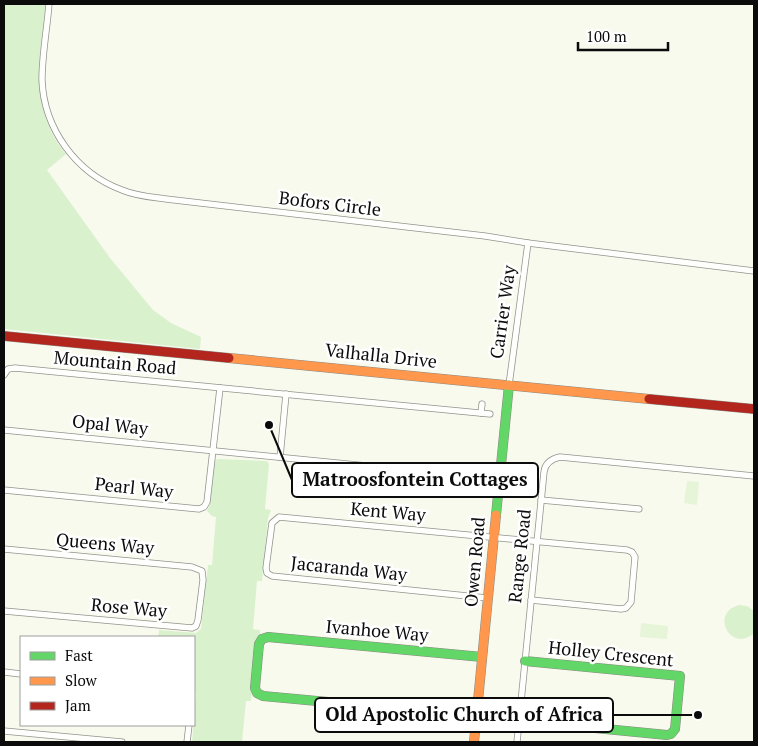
<svg xmlns="http://www.w3.org/2000/svg" width="758" height="746" font-family="'PT Serif',serif">
  <rect width="100%" height="100%" fill="#f9faee"/>
  <g fill="#daf1ce">
    <path d="M4,4H46C40,58 28,108 66,154L47,170L110,258L153,310L171,323L201,337L200,349L4,329Z"/>
    <polygon points="218,459 267,461 269,464 265,509 271,510 268,518 262,581 257,581 253,629 260,630 260,635 256,640 251,701 246,701 242,742 192,742 196,693 194,688 194,637 158,637 159,630 196,633 201,629 208,565 212,565 216,517 212,516 207,511 210,504 214,461"/>
    <path d="M739,605L747,606L754,611V633C731,654 709,613 739,605Z"/>
  </g>
  <g fill="#e6f4d7">
    <polygon points="687,481 699,482 697,505 684,503"/>
    <polygon points="641,623 668,626 667,639 640,637"/>
  </g>
  <g fill="none" stroke-linecap="round" stroke-linejoin="round">
    <g stroke="#92938d" stroke-width="7">
      <g id="street">
        <path d="M49,4C47,29 42,55 42,80C44,129 76,173 122,190C136,196 151,197 166,199L485,236L528,243L754,271"/>
        <polyline points="4,375 8,369 15,368 490,414"/>
        <polyline points="509,385 528,243"/>
        <polyline points="481,413 482,404"/>
        <polyline points="4,430 499,479"/>
        <polyline points="280,457 286,394"/>
        <polyline points="4,490 199,509 204,507 207,502 220,388"/>
        <polyline points="541,500 639,509"/>
        <polyline points="4,549 192,567 202,571 203,580 198,620 196,626 192,628 4,611"/>
        <polyline points="487,598 272,576 267,573 266,568 272,523 279,517 627,550 632,552 635,557 631,602 626,608 621,609 531,600"/>
        <polyline points="4,672 21,674"/>
        <polyline points="4,731 122,742"/>
        <polyline points="187,742 189,725"/>
        <path d="M517,742L544,472C545,463 551,459 560,457L754,476"/>
      </g>
    </g>
    <g stroke="#898984" stroke-width="10">
      <g id="fast">
        <polyline points="496,515 509,385"/>
        <polyline points="339,703 263,696 257,693 255,688 259,644 262,639 268,637 482,657"/>
        <polyline points="513,720 667,735 671,734 675,729 680,676 525,661"/>
      </g>
    </g>
    <g stroke="#898984" stroke-width="10">
      <g id="slow">
        <polyline points="229,358 649,399"/>
        <polyline points="474,742 496,515"/>
      </g>
    </g>
    <g stroke="#898984" stroke-width="10">
      <g id="jam">
        <polyline points="4,336 229,358"/>
        <polyline points="649,399 754,409"/>
        <polyline points="339,703 513,720"/>
      </g>
    </g>
    <use href="#street" stroke="#fefefc" stroke-width="5.5"/>
    <use href="#fast" stroke="#63d668" stroke-width="9"/>
    <use href="#slow" stroke="#ff974d" stroke-width="9"/>
    <use href="#jam" stroke="#b3261e" stroke-width="9"/>
  </g>
  <g text-anchor="middle" stroke-width="5" stroke-linejoin="round" paint-order="stroke">
    <g font-size="18" fill="#0b0b0b" stroke="#fff">
      <text transform="translate(330 204) rotate(7)" y="6">Bofors Circle</text>
      <text transform="translate(503 312) rotate(-82)" y="6">Carrier Way</text>
      <text transform="translate(381 356) rotate(6)" y="6">Valhalla Drive</text>
      <text transform="translate(115 363) rotate(5)" y="6">Mountain Road</text>
      <text transform="translate(110 425) rotate(6)" y="6">Opal Way</text>
      <text transform="translate(134 488) rotate(6)" y="6">Pearl Way</text>
      <text transform="translate(388 512) rotate(5)" y="6">Kent Way</text>
      <text transform="translate(105 544) rotate(5)" y="6">Queens Way</text>
      <text transform="translate(520 556) rotate(-84)" y="6">Range Road</text>
      <text transform="translate(475 562) rotate(-85)" y="6">Owen Road</text>
      <text transform="translate(349 569) rotate(6)" y="6">Jacaranda Way</text>
      <text transform="translate(129 608) rotate(5)" y="6">Rose Way</text>
      <text transform="translate(377 631) rotate(5)" y="6">Ivanhoe Way</text>
      <text transform="translate(611 654) rotate(6)" y="6">Holley Crescent</text>
    </g>
  </g>
  <path fill="none" stroke="#0b0b0b" stroke-width="2" d="M269 425L292 480M698 715L613 715"/>
  <g fill="#0b0b0b" stroke="#fff" stroke-width="2">
    <circle cx="269" cy="425" r="5"/>
    <circle cx="698" cy="715" r="5"/>
  </g>
  <g fill="#fff" stroke="#0b0b0b" stroke-width="2">
    <rect x="292" y="463" width="246" height="34" rx="5"/>
    <rect x="315" y="698" width="298" height="34" rx="5"/>
  </g>
  <g font-size="19" text-anchor="middle" font-weight="bold" fill="#0b0b0b">
    <text x="415" y="486">Matroosfontein Cottages</text>
    <text x="464" y="721">Old Apostolic Church of Africa</text>
  </g>
  <rect width="758" height="746" fill="none" stroke="#0b0b0b" stroke-width="10"/>
  <rect x="20" y="636" width="175" height="90" fill="#ffffff" stroke="#9d9d9d"/>
  <rect x="30" y="652" width="25" height="8" fill="#63d668" stroke="#9d9d9d"/>
  <text x="65" y="661" font-size="15" fill="#0b0b0b">Fast</text>
  <rect x="30" y="677" width="25" height="8" fill="#ff974d" stroke="#9d9d9d"/>
  <text x="65" y="686" font-size="15" fill="#0b0b0b">Slow</text>
  <rect x="30" y="702" width="25" height="8" fill="#b3261e" stroke="#9d9d9d"/>
  <text x="65" y="711" font-size="15" fill="#0b0b0b">Jam</text>
  <path d="M578 42v8h90v-8" fill="none" stroke="#0b0b0b" stroke-width="2.5"/>
  <text x="586" y="42" font-size="15" fill="#0b0b0b" stroke="#ffffff" stroke-width="4" paint-order="stroke">100 m</text>
</svg>
